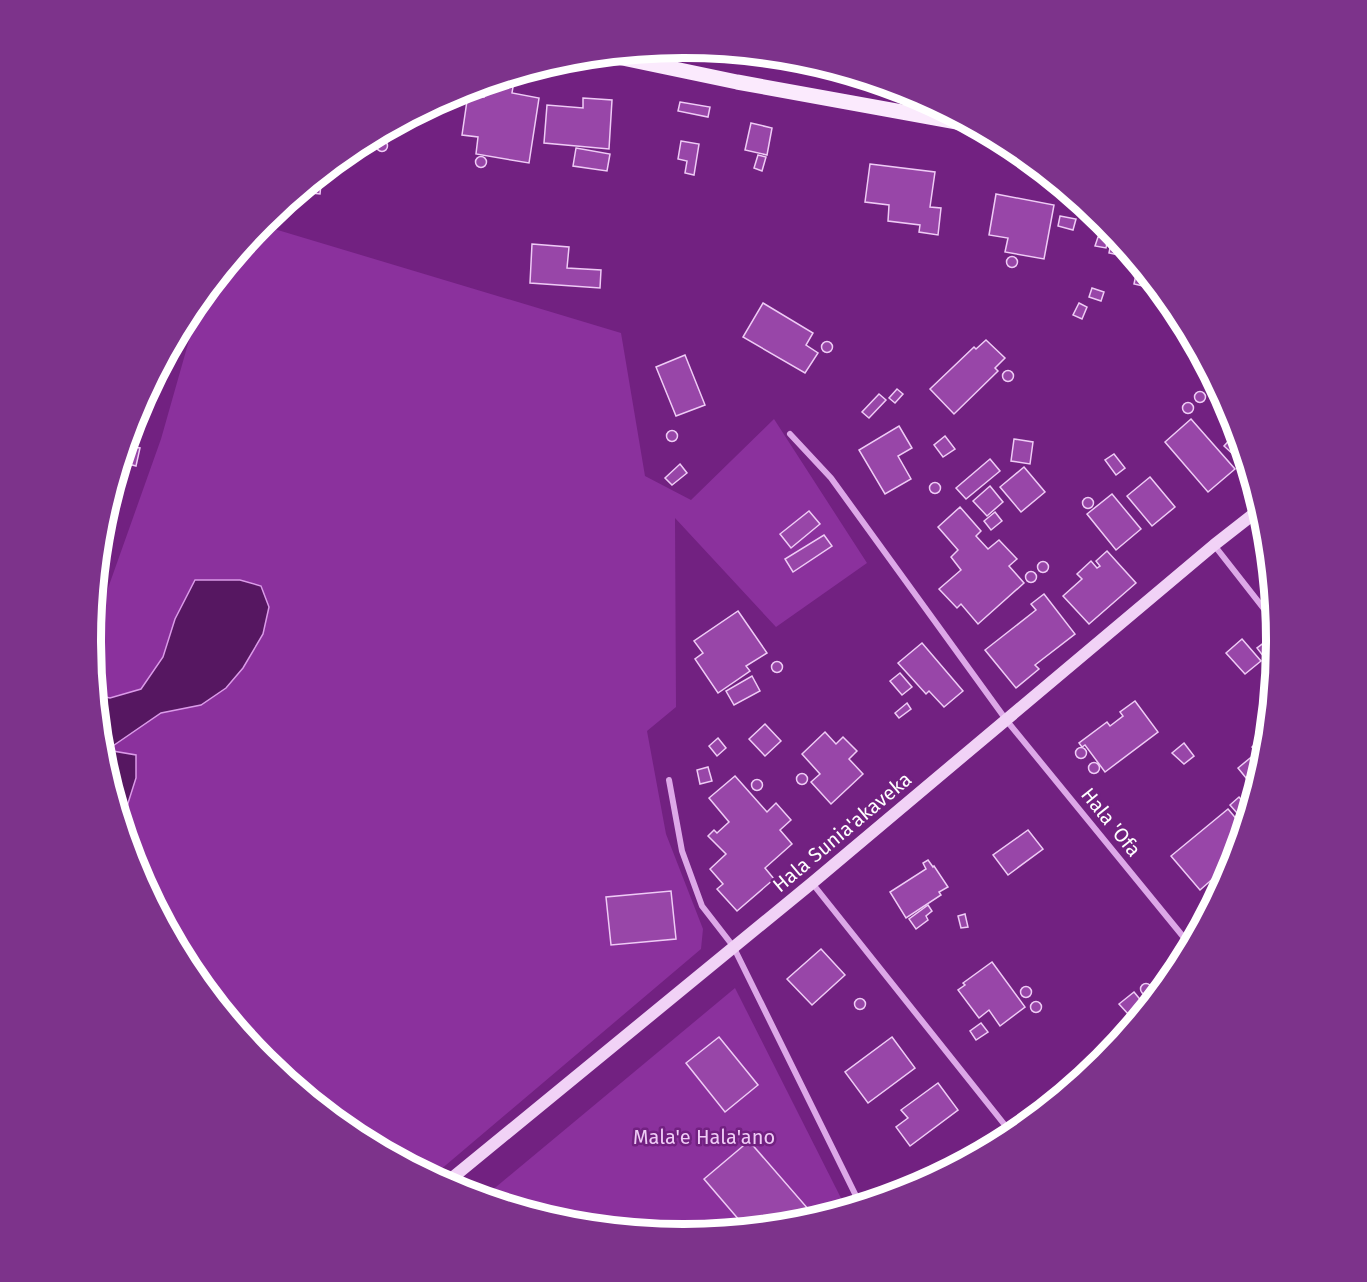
<svg xmlns="http://www.w3.org/2000/svg" width="1367" height="1282" font-family="'Fira Sans',sans-serif">
  <rect width="100%" height="100%" fill="#722181"/>
  <g fill="#8b319d">
    <polygon points="261,225 621,333 645,476 691,500 774,419 867,563 776,627 675,518 676,707 647,731 666,834 703,929 701,949 433,1176 354,1134 264,1060 190,970 136,868 122,822 127,808 106,750 161,713 201,705 240,580 195,580 175,619 163,657 141,689 110,698 96,695 91,636 161,439 201,298"/>
    <polygon points="735,988 846,1208 799,1223 683,1234 567,1223 484,1197"/>
  </g>
  <polygon fill="#561761" stroke="#db9be9" stroke-width="1.5" points="195,580 240,580 261,586 269,607 263,634 243,668 226,688 201,705 161,713 107,750 136,755 136,778 122,822 102,756 96,695 110,698 141,689 163,657 175,619"/>
  <g fill="#9846a8" stroke="#efcbf6" stroke-width="1.5">
    <polygon points="497,85 513,87 512,93 539,98 529,163 476,154 478,137 462,135 468,94 484,97 485,91 496,92"/>
    <polygon points="583,98 612,100 609,149 544,143 547,105 583,108"/>
    <polygon points="680,102 710,107 708,117 678,111"/>
    <polygon points="751,123 772,128 767,155 745,150"/>
    <circle cx="382" cy="146" r="5.5"/>
    <polygon points="681,141 699,144 694,175 685,173 687,161 678,159"/>
    <polygon points="576,148 610,154 607,171 573,166"/>
    <polygon points="758,155 766,157 762,171 754,168"/>
    <circle cx="481" cy="162" r="5.5"/>
    <polygon points="870,164 935,172 930,207 941,208 938,235 919,232 920,225 888,221 889,205 865,202"/>
    <polygon points="322,174 320,194 301,192"/>
    <polygon points="996,194 1054,205 1044,259 1005,252 1008,238 989,235"/>
    <polygon points="1060,216 1076,219 1073,230 1058,226"/>
    <polygon points="1113,233 1133,258 1109,253"/>
    <polygon points="1098,237 1108,239 1106,248 1095,246"/>
    <polygon points="532,244 569,247 567,268 601,270 600,288 530,283"/>
    <circle cx="1012" cy="262" r="5.5"/>
    <polygon points="1138,265 1156,287 1156,289 1134,284"/>
    <polygon points="1092,288 1104,292 1101,301 1089,297"/>
    <polygon points="763,303 813,333 806,345 818,353 805,373 743,337"/>
    <polygon points="1079,303 1087,307 1082,319 1073,315"/>
    <polygon points="986,340 1005,358 995,368 998,371 954,414 930,389 974,347 976,349"/>
    <circle cx="827" cy="347" r="5.5"/>
    <polygon points="685,355 705,405 676,416 656,367"/>
    <circle cx="1008" cy="376" r="5.5"/>
    <polygon points="897,389 903,394 895,403 889,398"/>
    <circle cx="1200" cy="397" r="5.5"/>
    <polygon points="879,394 886,400 869,418 862,412"/>
    <circle cx="1188" cy="408" r="5.5"/>
    <polygon points="1191,419 1235,469 1208,492 1165,442"/>
    <polygon points="899,426 912,448 898,456 911,479 885,494 859,450"/>
    <circle cx="672" cy="436" r="5.5"/>
    <polygon points="1237,432 1247,467 1224,446"/>
    <polygon points="945,436 955,449 943,457 934,445"/>
    <polygon points="1014,439 1033,442 1030,464 1011,461"/>
    <polygon points="126,446 140,448 136,466 121,462"/>
    <polygon points="1114,454 1125,468 1116,475 1105,460"/>
    <polygon points="990,459 1000,471 966,499 956,488"/>
    <polygon points="680,464 687,473 672,485 665,478"/>
    <polygon points="1024,467 1045,492 1021,512 1000,487"/>
    <polygon points="1150,477 1175,507 1152,526 1127,496"/>
    <circle cx="935" cy="488" r="5.5"/>
    <polygon points="990,486 1003,502 987,516 973,501"/>
    <polygon points="1112,494 1141,529 1116,550 1087,514"/>
    <circle cx="1088" cy="503" r="5.5"/>
    <polygon points="960,507 981,531 976,536 988,549 999,540 1017,559 1009,566 1024,583 978,624 961,604 957,608 939,589 961,570 951,557 958,550 938,527"/>
    <polygon points="809,511 820,524 791,548 780,534"/>
    <polygon points="995,512 1002,521 991,530 984,521"/>
    <polygon points="824,535 832,546 793,572 785,559"/>
    <polygon points="1107,551 1136,583 1089,624 1063,596 1082,579 1077,574 1091,561 1097,568 1100,566 1096,561"/>
    <circle cx="1043" cy="567" r="5.5"/>
    <circle cx="1031" cy="577" r="5.5"/>
    <polygon points="1044,594 1075,634 1035,665 1039,669 1016,688 985,650 1036,610 1031,604"/>
    <polygon points="738,611 767,653 746,666 750,671 718,693 695,659 703,653 694,641"/>
    <polygon points="1273,636 1276,641 1274,670 1257,648"/>
    <polygon points="1242,639 1261,661 1245,674 1226,653"/>
    <polygon points="922,643 963,691 944,707 929,691 926,694 898,663"/>
    <circle cx="777" cy="667" r="5.5"/>
    <polygon points="900,673 912,687 902,695 890,681"/>
    <polygon points="752,676 760,691 734,705 726,691"/>
    <polygon points="1135,701 1158,732 1105,772 1085,745 1082,747 1079,743 1107,722 1110,726 1123,716 1120,712"/>
    <polygon points="907,703 911,709 899,718 895,713"/>
    <polygon points="765,724 781,741 765,756 749,739"/>
    <polygon points="825,732 836,744 843,737 857,751 849,759 863,774 831,804 811,782 820,774 802,754"/>
    <polygon points="718,738 726,748 717,756 709,746"/>
    <polygon points="1259,740 1266,748 1258,755 1252,747"/>
    <polygon points="1184,743 1194,756 1184,764 1172,753"/>
    <circle cx="1081" cy="753" r="5.5"/>
    <polygon points="1255,754 1263,764 1255,789 1238,768"/>
    <circle cx="1094" cy="768" r="5.5"/>
    <polygon points="708,767 712,781 700,784 697,770"/>
    <circle cx="802" cy="779" r="5.5"/>
    <polygon points="735,776 767,812 776,803 791,820 780,830 792,844 765,868 774,879 737,911 717,889 723,884 710,869 726,854 708,836 714,830 717,833 729,822 709,798"/>
    <circle cx="757" cy="785" r="5.5"/>
    <polygon points="1239,797 1246,806 1237,813 1230,805"/>
    <polygon points="1228,809 1244,828 1233,861 1200,890 1171,856"/>
    <polygon points="1028,830 1043,849 1008,875 993,855"/>
    <polygon points="928,860 933,867 934,866 948,887 939,892 941,895 906,918 890,892 926,869 923,863"/>
    <polygon points="671,891 676,939 611,945 606,897"/>
    <polygon points="928,905 932,911 926,916 928,920 916,929 909,919"/>
    <polygon points="965,914 968,927 961,928 958,916"/>
    <polygon points="821,949 845,975 812,1005 787,979"/>
    <polygon points="992,962 1025,1007 1000,1026 989,1010 979,1018 958,990 965,985 963,983"/>
    <circle cx="1146" cy="989" r="5.5"/>
    <circle cx="1026" cy="992" r="5.5"/>
    <polygon points="1134,992 1143,1003 1129,1015 1119,1004"/>
    <circle cx="860" cy="1004" r="5.5"/>
    <circle cx="1036" cy="1007" r="5.5"/>
    <polygon points="981,1023 988,1032 976,1040 970,1031"/>
    <polygon points="719,1037 758,1085 725,1112 686,1063"/>
    <polygon points="892,1037 915,1068 868,1103 845,1072"/>
    <polygon points="1077,1071 1083,1077 1053,1101 1049,1096"/>
    <polygon points="938,1083 958,1110 910,1146 896,1127 908,1118 901,1110"/>
    <polygon points="749,1141 816,1218 799,1223 746,1228 704,1179"/>
  </g>
  <g fill="none" stroke-linecap="round" stroke-linejoin="round">
    <g stroke="#dda8e8" stroke-width="6">
      <polyline points="790,434 831,478 1007,721 1190,945"/>
      <polyline points="1214,545 1275,623"/>
      <polyline points="669,780 682,851 702,906 733,946 860,1204"/>
      <polyline points="812,883 1012,1134"/>
    </g>
    <polyline stroke="#f1d2f6" stroke-width="12" points="446,1183 812,883 1214,545 1260,509"/>
    <polyline stroke="#fbeafd" stroke-width="15" points="608,55 737,82 968,124"/>
  </g>
  <g text-anchor="middle" stroke-width="5" stroke-linejoin="round" paint-order="stroke">
    <g font-size="20" fill="#fff" stroke="#722181">
      <text transform="translate(1111 822) rotate(51)" y="7">Hala 'Ofa</text>
      <text transform="translate(842 832) rotate(-40)" y="7">Hala Sunia'akaveka</text>
    </g>
    <g font-size="20" fill="#efcbf6" stroke="#722181">
      <text x="704" y="1144">Mala'e Hala'ano</text>
    </g>
  </g>
  <path d="M0 0H1367V1282H0ZM683 58H684A582 582 0 0 1 1266 640V642A582 582 0 0 1 684 1224H683A582 582 0 0 1 101 642V640A582 582 0 0 1 683 58Z" fill="#7d338b" fill-rule="evenodd"/>
  <path fill="none" stroke="#fff" stroke-width="8" d="M683 58H684A582 582 0 0 1 1266 640V642A582 582 0 0 1 684 1224H683A582 582 0 0 1 101 642V640A582 582 0 0 1 683 58Z"/>
</svg>
